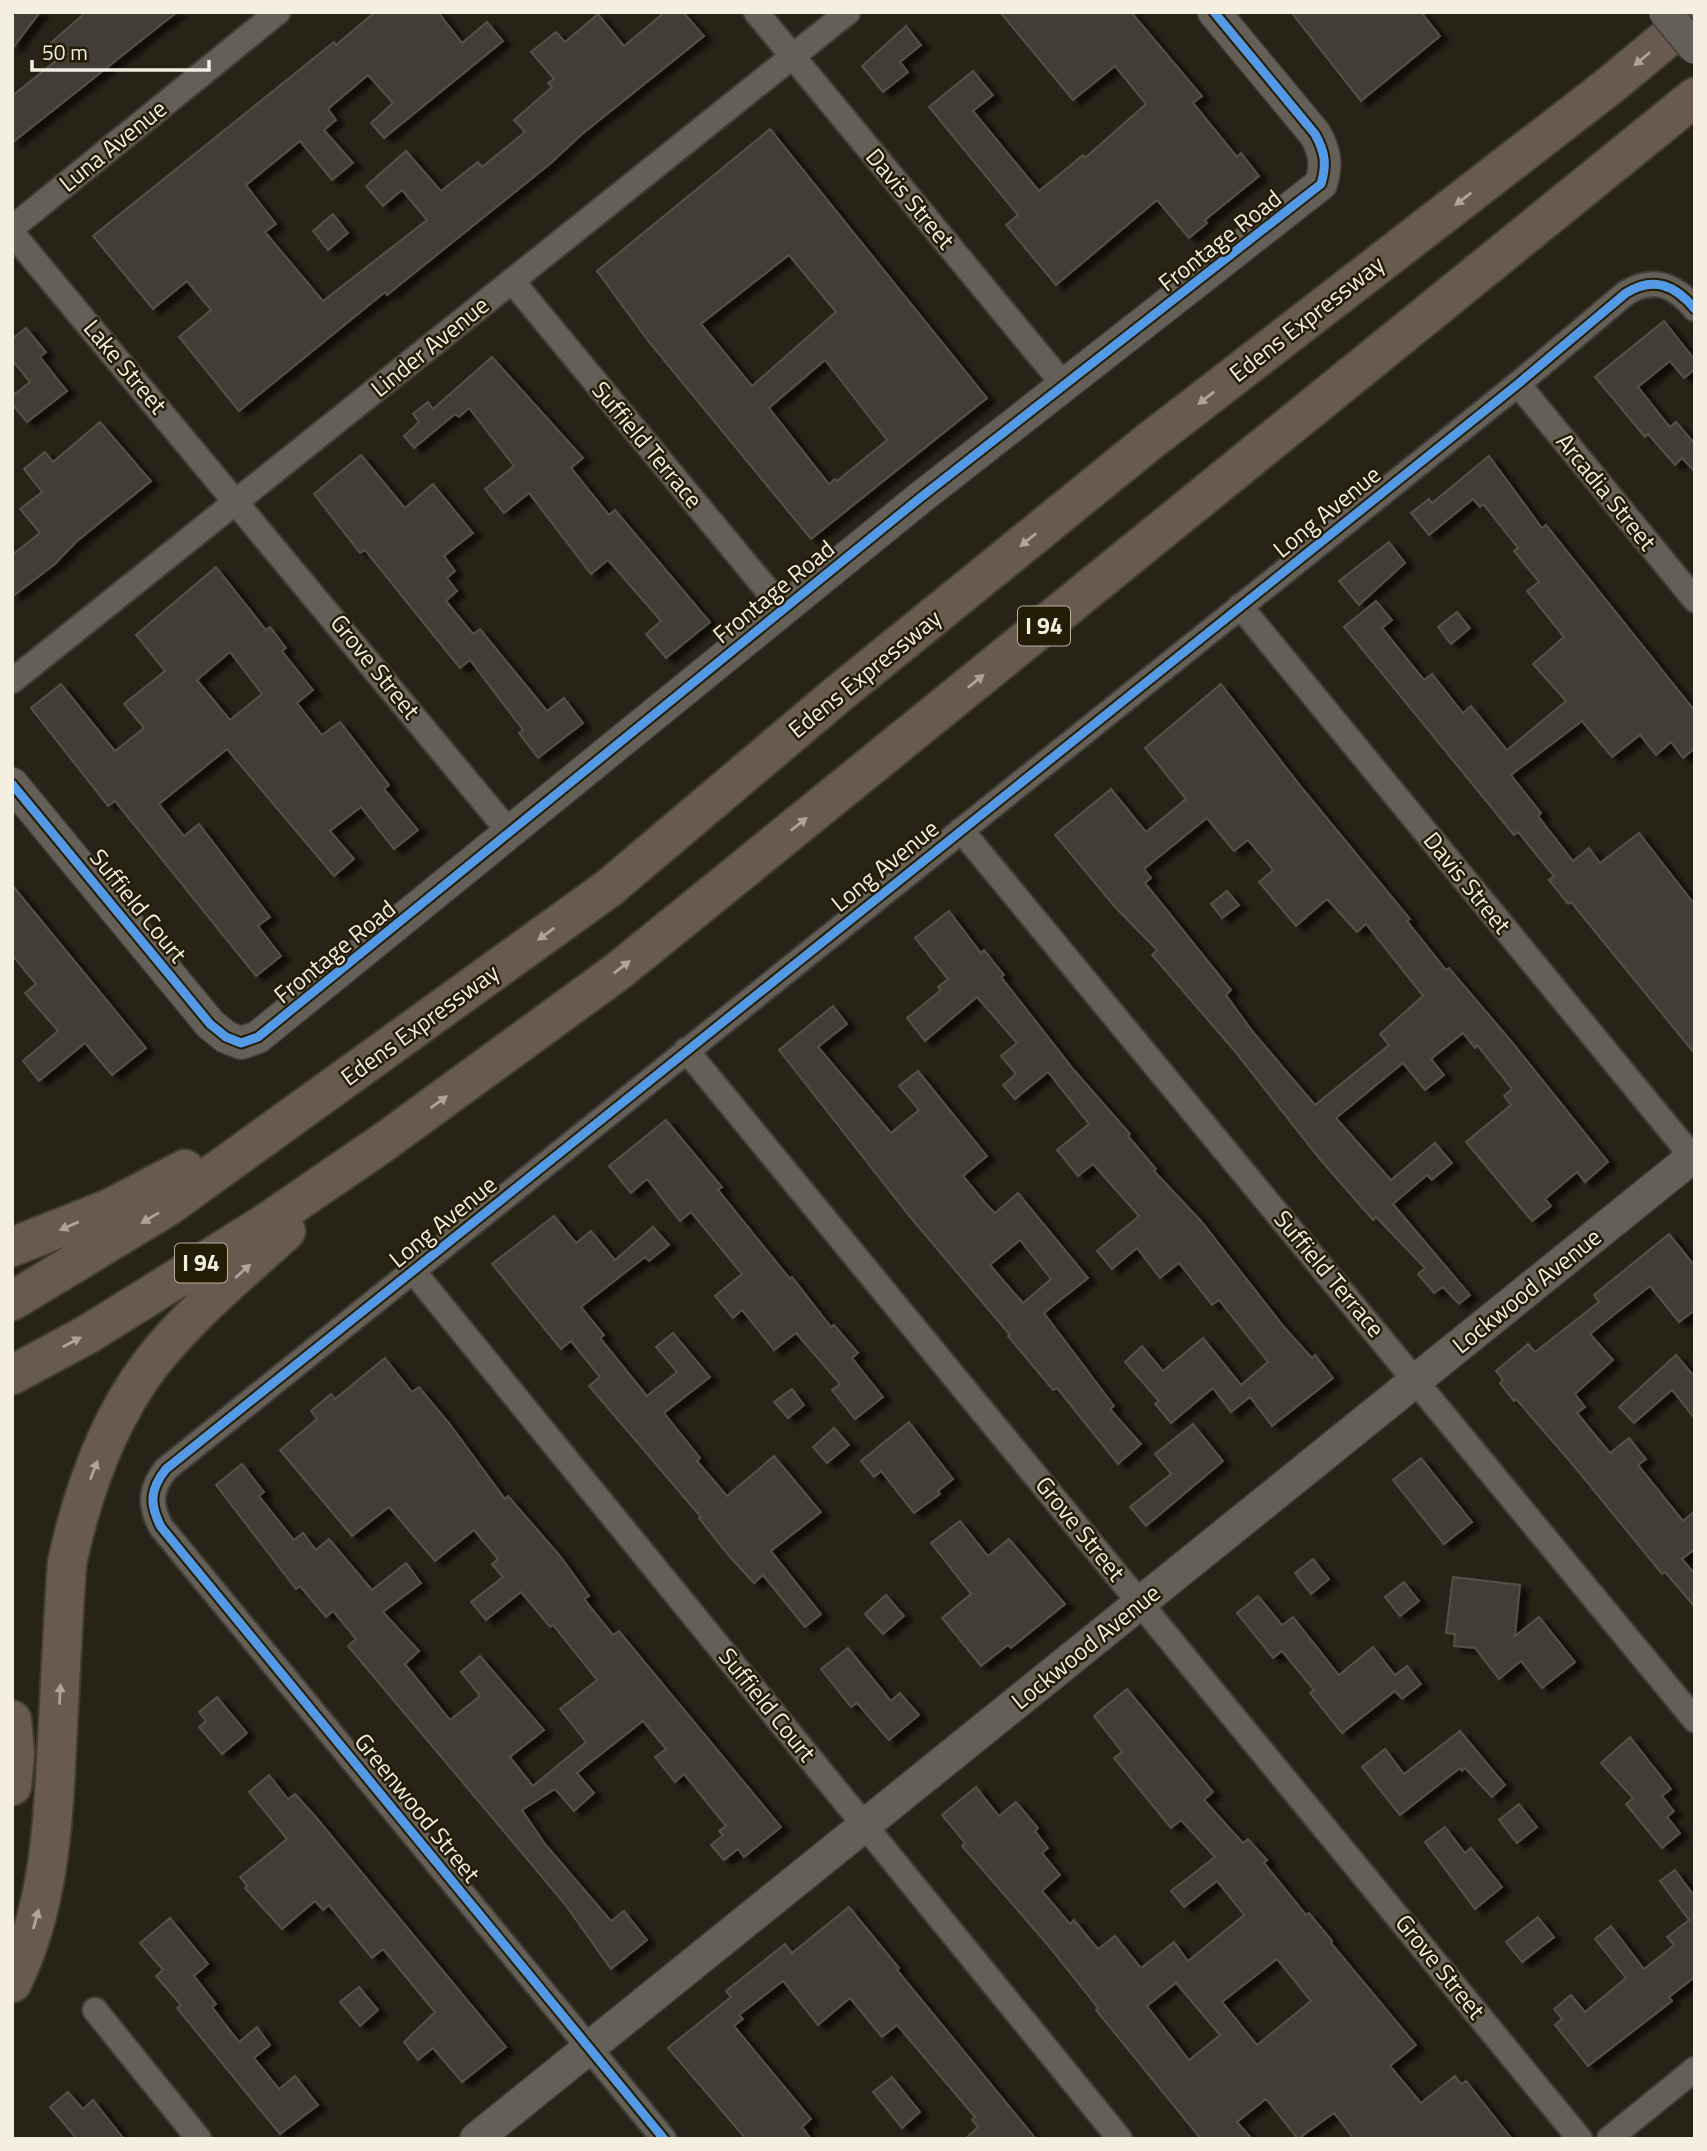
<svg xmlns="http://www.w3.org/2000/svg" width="1707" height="2151" font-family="'Titillium Web',sans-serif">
  <defs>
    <filter id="shadow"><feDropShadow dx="8" dy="4.5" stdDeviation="2" flood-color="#0009"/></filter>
  </defs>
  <rect width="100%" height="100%" fill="#282317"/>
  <g fill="#433e35" stroke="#555146" stroke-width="2" fill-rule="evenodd" filter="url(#shadow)">
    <polygon points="12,12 40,12 12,49"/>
    <polygon points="86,12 177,12 12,143 12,96 57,60 46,47"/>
    <polygon points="375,12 438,12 462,43 487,22 503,41 384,138 371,123 393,103 368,75 328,109 336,120 324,130 353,163 332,180 300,141 246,185 276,224 265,232 323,301 427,220 402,190 383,206 366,186 406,151 441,191 478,162 482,167 525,132 514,120 552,87 548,83 554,79 531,52 556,32 565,42 598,14 624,46 665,12 683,12 704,36 581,135 551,163 387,295 385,292 239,411 179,337 211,310 187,281 153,309 93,236 334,42 336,45"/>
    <polygon points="1000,12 1131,12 1202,96 1193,103 1237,157 1241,153 1259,176 1205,220 1207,223 1189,238 1157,200 1056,285 1006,225 1018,215 929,107 973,71 993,95 973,111 1039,191 1083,155 1085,158 1146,104 1115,66 1073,100"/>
    <polygon points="1291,12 1421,12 1440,36 1361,101"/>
    <polygon points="906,26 921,45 900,62 908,72 883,92 862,66"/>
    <path d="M770,129L987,398L811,539L649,342L597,271ZM789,255L836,312L752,386L701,324ZM825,360L887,440L837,481L835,479L829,484L769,408Z"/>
    <polygon points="333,214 348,233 328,250 313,231"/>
    <polygon points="1664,321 1695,360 1695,369 1684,378 1670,361 1638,387 1670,427 1676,422 1695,444 1695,472 1682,458 1675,465 1648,434 1645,437 1595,377"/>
    <polygon points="26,328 46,352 40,357 67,391 27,422 12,404 12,396 30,382 12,360 12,339"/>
    <polygon points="492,357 583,458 571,468 609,515 615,510 710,622 666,658 646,634 661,621 608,560 591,574 529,493 504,513 485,489 514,466 469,408 459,417 455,414 414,448 404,436 419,422 413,414 428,402 433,409"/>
    <polygon points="100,422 151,481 76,542 55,564 12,597 12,555 40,533 20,509 42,492 24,469 45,452 53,462"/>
    <polygon points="361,455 405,508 433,484 473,533 444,556 455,571 447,578 457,591 446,601 473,634 480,629 547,711 564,698 583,723 538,758 519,733 523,730 470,660 460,668 365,550 360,553 314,494"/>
    <polygon points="1489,456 1542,528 1546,525 1695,711 1695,748 1683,758 1671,742 1656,755 1640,735 1612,757 1582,721 1511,775 1541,813 1538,816 1573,861 1589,848 1600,863 1639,833 1695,905 1695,1054 1571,902 1568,904 1549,880 1554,876 1518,832 1514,835 1344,627 1376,601 1392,620 1382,628 1424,680 1432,674 1463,713 1471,706 1507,750 1566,701 1533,664 1564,637 1527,591 1539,582 1514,551 1518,548 1483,504 1480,507 1473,499 1429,535 1411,513 1429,499 1432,503"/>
    <polygon points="1389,542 1405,563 1359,605 1339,581"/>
    <path d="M216,567L266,630L270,627L286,648L282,651L313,690L297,703L322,735L340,722L389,785L384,789L418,830L394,849L361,807L330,831L354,859L334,876L227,749L159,804L184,836L199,824L270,917L258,926L281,956L256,976L115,801L108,806L31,708L61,684L115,751L144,728L124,704L165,671L136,635ZM230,652L262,694L230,720L197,680Z"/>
    <polygon points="1457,612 1470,628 1451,644 1438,627"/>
    <path d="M1221,684L1302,788L1410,919L1407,921L1446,970L1449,968L1511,1041L1608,1162L1585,1182L1577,1172L1545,1199L1551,1206L1532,1221L1466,1142L1511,1105L1504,1096L1512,1089L1477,1045L1475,1048L1463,1033L1431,1059L1444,1075L1425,1090L1403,1063L1336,1118L1391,1180L1435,1143L1452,1163L1432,1180L1427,1175L1393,1204L1470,1295L1459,1304L1443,1287L1434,1293L1418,1274L1425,1268L1376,1217L1373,1220L1319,1158L1233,1049L1152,955L1157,950L1115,907L1055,835L1111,789L1146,832L1186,799L1145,748ZM1207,818L1234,851L1248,840L1273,870L1259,882L1296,926L1327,899L1357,932L1366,924L1423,996L1380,1034L1389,1045L1315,1105L1253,1032L1226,995L1231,990L1145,883L1151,878L1144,869Z"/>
    <polygon points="12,885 146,1048 112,1075 85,1043 39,1081 23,1061 58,1031 25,993 36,984 12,955"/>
    <polygon points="1227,891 1239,905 1222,918 1211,904"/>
    <polygon points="949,911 981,953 984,950 1004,975 1001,977 1074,1070 1130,1134 1128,1136 1156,1169 1154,1171 1201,1221 1284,1327 1312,1358 1315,1355 1333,1378 1272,1426 1250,1397 1231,1412 1213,1388 1171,1423 1155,1404 1159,1401 1125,1362 1142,1346 1163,1371 1203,1338 1241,1385 1268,1362 1219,1300 1212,1305 1179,1263 1160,1278 1137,1248 1112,1269 1097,1251 1139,1216 1093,1164 1078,1176 1057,1150 1089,1124 1048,1072 1015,1099 1003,1085 1016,1074 1001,1056 1017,1043 977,997 925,1041 907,1018 941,990 938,987 948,979 915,938"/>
    <path d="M833,1006L847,1024L818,1047L891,1133L919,1110L899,1086L918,1071L987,1156L963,1176L987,1205L995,1213L1018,1193L1088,1278L1044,1313L1114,1406L1110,1409L1141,1444L1118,1464L1057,1388L1053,1390L1008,1336L1010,1335L911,1218L779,1050ZM1020,1240L1051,1279L1023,1303L990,1265Z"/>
    <polygon points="666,1120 722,1187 718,1190 790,1279 792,1277 831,1327 834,1325 858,1353 852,1358 883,1397 855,1419 832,1390 840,1384 796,1333 774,1350 742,1310 733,1318 715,1296 742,1274 691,1212 680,1221 647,1179 631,1193 609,1166"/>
    <polygon points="554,1216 576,1243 591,1231 615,1260 653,1227 669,1245 649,1261 645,1257 581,1307 604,1335 600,1338 647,1396 677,1372 656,1347 673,1333 710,1377 664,1413 700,1458 697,1461 727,1496 774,1456 821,1512 771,1551 821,1614 805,1627 763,1575 754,1583 730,1557 699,1518 701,1517 589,1386 600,1377 571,1341 561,1349 492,1264"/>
    <polygon points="1669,1234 1695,1266 1695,1310 1679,1322 1650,1286 1590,1334 1613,1360 1575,1394 1585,1407 1577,1413 1610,1453 1629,1438 1646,1459 1638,1465 1683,1521 1695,1511 1695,1549 1682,1559 1695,1574 1695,1607 1665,1572 1662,1574 1574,1466 1516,1399 1514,1401 1500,1383 1503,1380 1496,1371 1528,1344 1535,1352 1599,1302 1594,1295"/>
    <polygon points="1676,1355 1695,1377 1695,1419 1672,1390 1634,1423 1619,1407"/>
    <polygon points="385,1358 412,1392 419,1387 449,1423 505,1499 508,1496 561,1557 589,1596 584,1599 613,1635 619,1631 781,1827 744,1857 738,1849 724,1860 711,1845 723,1835 719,1831 726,1826 684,1774 675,1782 655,1757 666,1749 643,1721 577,1773 594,1793 574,1811 555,1789 522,1810 545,1844 611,1921 624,1911 647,1940 611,1969 564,1903 348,1646 356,1639 333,1611 326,1617 300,1586 296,1589 216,1485 242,1464 264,1492 259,1496 294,1540 303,1533 316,1550 329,1539 372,1590 406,1563 421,1583 383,1612 419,1651 405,1664 450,1720 480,1696 461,1672 480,1656 544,1730 510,1757 533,1786 586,1742 560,1709 597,1680 553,1625 550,1627 521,1592 486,1620 471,1602 503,1577 492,1564 498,1559 474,1530 435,1561 389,1507 352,1536 280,1450 317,1419 311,1411 331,1394 335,1399"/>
    <polygon points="792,1389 804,1405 788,1418 774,1402"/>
    <polygon points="909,1422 953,1479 938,1491 940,1494 914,1513 881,1471 874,1477 861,1461"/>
    <polygon points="1193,1424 1223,1461 1146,1526 1130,1507 1171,1474 1155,1454"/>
    <polygon points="834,1428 849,1445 827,1463 813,1447"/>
    <polygon points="1421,1458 1472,1522 1444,1544 1393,1480"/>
    <polygon points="960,1521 988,1556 1009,1539 1065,1604 1011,1648 1008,1645 981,1666 942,1618 971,1594 931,1543"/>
    <polygon points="1313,1559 1329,1579 1311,1594 1295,1573"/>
    <polygon points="1453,1577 1520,1585 1515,1636 1539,1617 1575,1662 1542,1688 1521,1661 1499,1679 1475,1648 1454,1646 1455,1634 1446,1633"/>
    <polygon points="1404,1582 1419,1601 1400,1616 1385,1597"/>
    <polygon points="886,1595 904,1616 883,1634 865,1614"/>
    <polygon points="1258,1596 1282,1625 1293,1617 1339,1675 1373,1647 1395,1675 1407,1666 1421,1684 1402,1699 1395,1691 1342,1733 1310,1693 1314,1690 1282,1651 1273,1658 1237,1613"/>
    <polygon points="848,1648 891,1701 900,1693 919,1715 889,1740 857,1703 851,1707 821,1669"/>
    <path d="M1127,1689L1213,1792L1204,1800L1243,1843L1248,1839L1267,1860L1264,1863L1306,1915L1309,1913L1332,1941L1331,1943L1416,2045L1390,2066L1421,2103L1455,2076L1461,2084L1466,2081L1512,2139H1354L1334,2113L1298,2139L1266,2099L1237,2122L1252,2139H1201L1096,2010L1098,2008L1047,1944L962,1846L965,1843L942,1815L976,1787L999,1816L1016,1802L1038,1828L1035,1831L1048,1848L1042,1853L1060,1875L1042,1891L1070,1924L1074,1920L1098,1949L1115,1936L1141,1968L1174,1942L1188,1961L1244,1915L1217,1881L1184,1907L1171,1891L1215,1857L1181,1820L1171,1828L1114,1758L1122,1752L1094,1716ZM1277,1959L1311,2001L1257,2045L1222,2002ZM1176,1983L1220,2035L1189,2060L1147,2006Z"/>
    <polygon points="217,1697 247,1733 222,1754 199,1727 206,1721 199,1712"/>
    <polygon points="1460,1731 1505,1785 1492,1797 1465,1768 1462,1771 1460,1768 1400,1815 1362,1767 1385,1749 1404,1774"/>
    <polygon points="1630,1737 1671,1789 1662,1796 1674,1811 1667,1817 1680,1833 1662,1848 1626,1804 1633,1798 1601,1763"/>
    <polygon points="269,1775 288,1799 295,1794 315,1816 506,2047 462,2082 433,2048 418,2060 404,2042 435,2012 383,1949 372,1958 329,1905 323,1910 315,1901 282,1929 245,1888 247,1886 240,1877 287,1839 249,1792"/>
    <polygon points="1519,1804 1537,1827 1517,1843 1499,1820"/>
    <polygon points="1445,1827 1465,1853 1471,1848 1502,1887 1475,1909 1425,1842"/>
    <polygon points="1675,1870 1695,1897 1695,1977 1669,1997 1672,2001 1588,2066 1555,2025 1562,2019 1554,2009 1571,1995 1585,2012 1626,1978 1595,1939 1611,1926 1644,1969 1674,1945 1667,1937 1689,1920 1660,1881"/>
    <polygon points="849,1907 899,1968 897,1970 1036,2139 965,2139 978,2127 972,2120 975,2117 897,2025 882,2037 850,1998 818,2025 783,1981 739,2015 743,2019 734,2026 811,2119 802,2127 811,2139 746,2139 668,2048 731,1997 726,1991 785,1944 792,1953"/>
    <polygon points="1538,1917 1554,1937 1522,1962 1506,1942"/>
    <polygon points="170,1918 208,1964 194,1976 216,2004 212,2007 239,2042 257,2027 270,2045 254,2058 279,2089 295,2076 318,2105 280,2134 177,2008 181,2005 156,1976 163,1970 140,1943"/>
    <polygon points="359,1987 378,2010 360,2026 340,2002"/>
    <polygon points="892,2077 920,2112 902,2128 873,2092"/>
    <polygon points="68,2092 83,2109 93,2100 124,2139 77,2139 50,2107"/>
  </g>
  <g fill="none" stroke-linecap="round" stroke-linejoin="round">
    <g stroke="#423d34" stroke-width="28">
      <g id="minor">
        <polyline points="756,12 1064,385"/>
        <polyline points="12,228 278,12"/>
        <polyline points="12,233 511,834"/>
        <polyline points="512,281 783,609"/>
        <polyline points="1518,384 1695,600"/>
        <polyline points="1240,606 1695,1160"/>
        <polyline points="12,681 848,12"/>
        <polyline points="961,830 1695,1720"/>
        <polyline points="686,1050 1580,2139"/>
        <polyline points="413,1271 1120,2139"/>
        <polyline points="95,2010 199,2139"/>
        <path d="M664,2139L161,1527C149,1504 150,1489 166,1469L1518,384L1626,293C1654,276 1675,285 1695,309"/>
        <polyline points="1609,2139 1695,2069"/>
      </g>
    </g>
    <g stroke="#423d34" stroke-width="35">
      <g id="tertiary">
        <path d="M12,784L210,1024L226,1037L241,1043L258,1037L920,498L1321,184C1327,164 1325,152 1315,134L1214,12"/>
        <polyline points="476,2139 1695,1155"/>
      </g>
    </g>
    <g stroke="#423d34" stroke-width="42">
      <g id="motorway">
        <polyline points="12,1247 108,1209 185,1169"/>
        <polyline points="12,1301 167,1207 609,888 837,695 1150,441 1608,87 1695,15"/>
        <polyline points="12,1375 88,1334 263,1225 384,1142 617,972 1695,97"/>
        <polyline points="12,1720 15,1753 12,1786"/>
        <path d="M12,1983C49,1908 53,1826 57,1744C60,1683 63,1623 67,1563C82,1493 106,1424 149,1366C188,1315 239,1274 286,1231"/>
      </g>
    </g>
    <use href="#minor" stroke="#645f57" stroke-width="24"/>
    <use href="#tertiary" stroke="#645f57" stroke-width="32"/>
    <use href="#motorway" stroke="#685a4f" stroke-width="38"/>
    <g stroke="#423d34" stroke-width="35" stroke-linecap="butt">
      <polyline id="tertiary-bridge" points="1665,12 1695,48"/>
    </g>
    <use href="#tertiary-bridge" stroke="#645f57" stroke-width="32"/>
    <g stroke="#251c06" stroke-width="13">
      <g id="cycleway">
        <path d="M12,784L210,1024L226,1037L241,1043L258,1037L920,498L1321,184C1327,164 1325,152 1315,134L1214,12"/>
        <path d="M664,2139L161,1527C149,1504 150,1489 166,1469L1518,384L1626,293C1654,276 1675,285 1695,309"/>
      </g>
    </g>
    <use href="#cycleway" stroke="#5399e6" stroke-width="9"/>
  </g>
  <defs><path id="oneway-solid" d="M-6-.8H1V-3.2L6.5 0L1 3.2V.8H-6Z" transform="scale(1.75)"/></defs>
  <g fill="#aea498">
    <use href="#oneway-solid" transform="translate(1642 59) rotate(140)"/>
    <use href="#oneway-solid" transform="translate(1463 199) rotate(142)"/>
    <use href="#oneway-solid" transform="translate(1206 398) rotate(142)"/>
    <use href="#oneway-solid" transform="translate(1028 540) rotate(141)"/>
    <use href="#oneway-solid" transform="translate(976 681) rotate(-39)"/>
    <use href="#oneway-solid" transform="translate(799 824) rotate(-39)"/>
    <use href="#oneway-solid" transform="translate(546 934) rotate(144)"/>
    <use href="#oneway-solid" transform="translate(622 967) rotate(-38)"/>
    <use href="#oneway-solid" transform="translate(439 1102) rotate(-36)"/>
    <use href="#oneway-solid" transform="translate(150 1218) rotate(149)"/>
    <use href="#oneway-solid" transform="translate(69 1226) rotate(157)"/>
    <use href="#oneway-solid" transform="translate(243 1271) rotate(-42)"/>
    <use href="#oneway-solid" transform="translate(72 1342) rotate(-28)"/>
    <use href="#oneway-solid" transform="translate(94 1470) rotate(-69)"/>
    <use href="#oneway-solid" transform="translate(60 1694) rotate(-87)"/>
    <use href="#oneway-solid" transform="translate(36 1919) rotate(-75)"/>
  </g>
  <g text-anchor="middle" stroke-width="5" stroke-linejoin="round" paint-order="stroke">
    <g fill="#251c06" stroke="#b7b09f" stroke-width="2">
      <rect x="1018" y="606.5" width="52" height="39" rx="5"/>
      <rect x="175" y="1243.5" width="52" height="39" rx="5"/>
    </g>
    <g font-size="23" font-weight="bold" fill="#f5efe1">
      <text x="1044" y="634">I 94</text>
      <text x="201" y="1271">I 94</text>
    </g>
    <g font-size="24" fill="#f5efe1" stroke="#251c06">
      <text transform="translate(113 146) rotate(-39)" y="8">Luna Avenue</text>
      <text transform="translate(910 199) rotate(50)" y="8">Davis Street</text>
      <text transform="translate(1220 241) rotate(-38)" y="8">Frontage Road</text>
      <text transform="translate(1307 319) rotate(-38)" y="8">Edens Expressway</text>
      <text transform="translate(430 347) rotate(-39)" y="8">Linder Avenue</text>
      <text transform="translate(125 367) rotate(50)" y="8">Lake Street</text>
      <text transform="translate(647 445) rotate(50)" y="8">Suffield Terrace</text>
      <text transform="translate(1606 492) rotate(51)" y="8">Arcadia Street</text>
      <text transform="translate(1327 512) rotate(-39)" y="8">Long Avenue</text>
      <text transform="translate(774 592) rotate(-39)" y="8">Frontage Road</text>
      <text transform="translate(375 667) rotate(51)" y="8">Grove Street</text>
      <text transform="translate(865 674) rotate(-39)" y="8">Edens Expressway</text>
      <text transform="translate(885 866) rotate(-39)" y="8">Long Avenue</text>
      <text transform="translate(1467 883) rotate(51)" y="8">Davis Street</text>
      <text transform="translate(138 906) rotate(51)" y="8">Suffield Court</text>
      <text transform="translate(335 952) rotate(-39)" y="8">Frontage Road</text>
      <text transform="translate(420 1025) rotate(-36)" y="8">Edens Expressway</text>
      <text transform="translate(443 1222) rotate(-39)" y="8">Long Avenue</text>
      <text transform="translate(1329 1274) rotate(50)" y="8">Suffield Terrace</text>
      <text transform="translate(1527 1291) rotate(-39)" y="8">Lockwood Avenue</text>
      <text transform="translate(1080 1529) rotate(51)" y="8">Grove Street</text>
      <text transform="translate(1086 1647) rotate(-39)" y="8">Lockwood Avenue</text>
      <text transform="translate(767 1705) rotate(51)" y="8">Suffield Court</text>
      <text transform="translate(417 1808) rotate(51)" y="8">Greenwood Street</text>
      <text transform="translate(1440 1967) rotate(51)" y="8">Grove Street</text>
    </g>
  </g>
  <rect width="1707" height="2151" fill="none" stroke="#f5efe1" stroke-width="28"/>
  <path d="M32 60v10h177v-10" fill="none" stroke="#f5efe1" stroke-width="3.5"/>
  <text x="42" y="60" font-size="21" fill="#f5efe1" stroke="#251c06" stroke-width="5" paint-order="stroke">50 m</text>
</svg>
